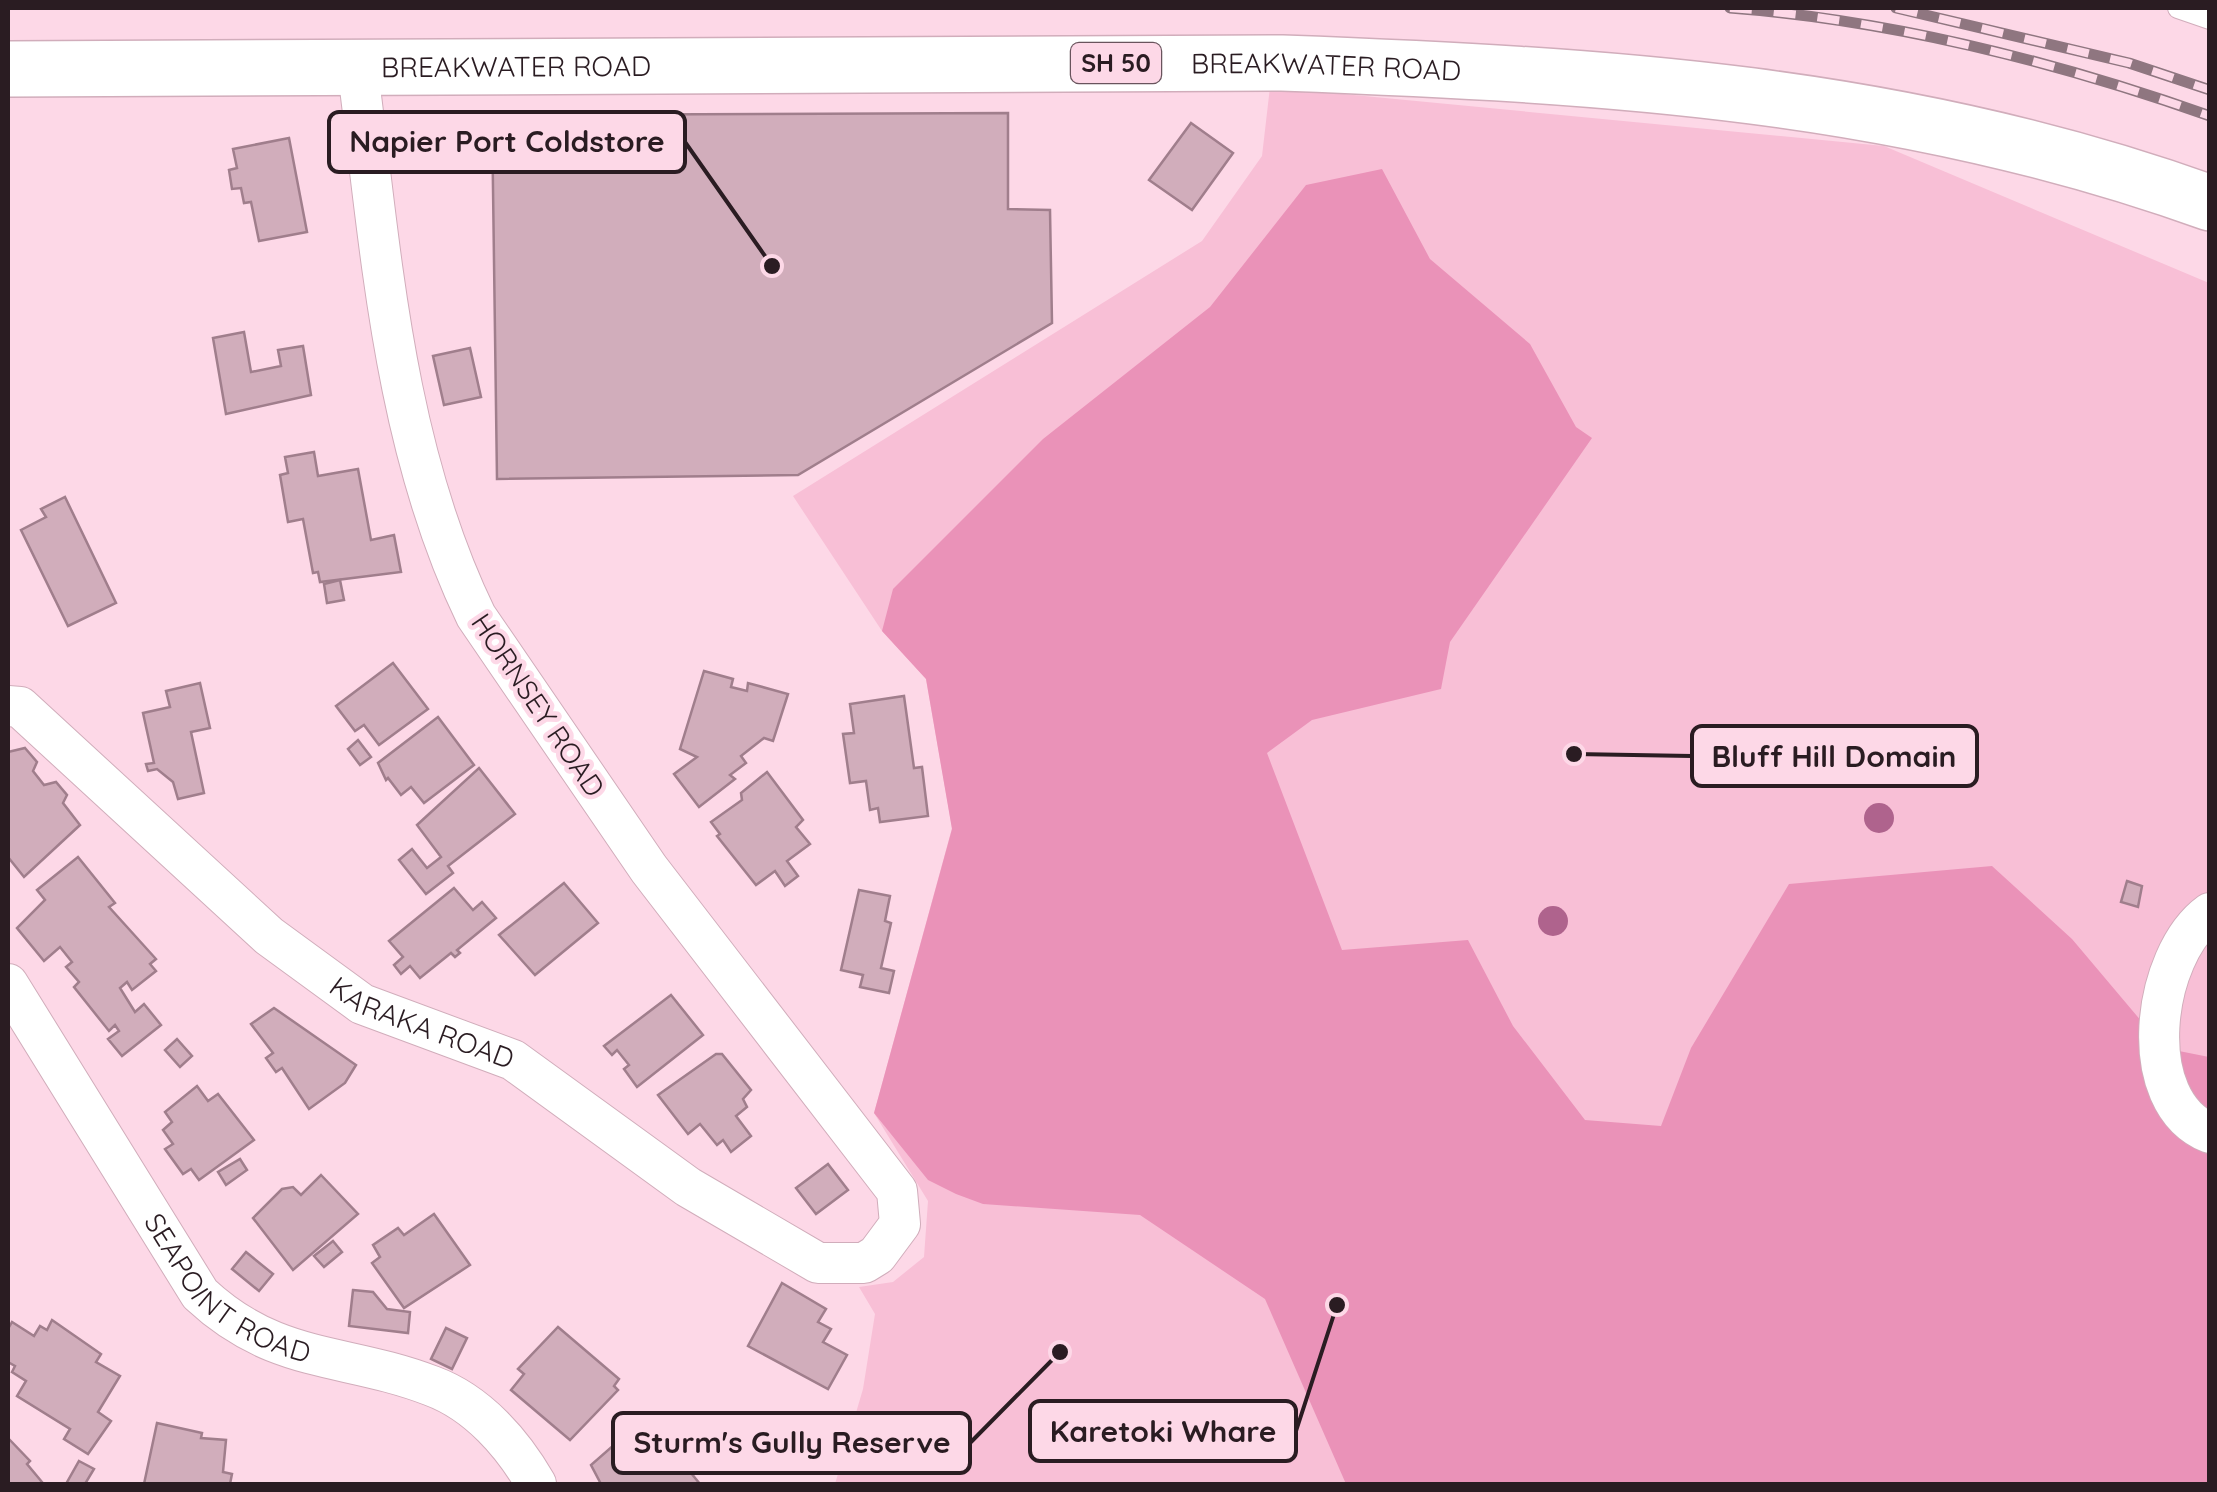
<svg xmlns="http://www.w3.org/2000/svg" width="2217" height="1492" font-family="Quicksand,sans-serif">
  <rect width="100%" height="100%" fill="#fdd8e7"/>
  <polygon fill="#f8bfd6" points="1270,87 1884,146 2209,283 2209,1484 835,1484 863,1389 875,1314 859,1287 893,1282 924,1257 928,1201 874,1113 952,828 926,679 882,631 793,496 1202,241 1262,156"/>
  <polygon fill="#ea92b8" points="1382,169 1430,259 1530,344 1576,427 1592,438 1450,642 1441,689 1312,720 1267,753 1342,950 1468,940 1513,1026 1585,1120 1661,1126 1691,1048 1789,884 1992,866 2072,939 2164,1048 2209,1057 2209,1484 1346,1484 1265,1299 1140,1215 983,1204 956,1194 928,1180 874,1113 952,829 926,679 882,631 893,589 1043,439 1210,307 1306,185"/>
  <g fill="#d1adbb" stroke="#a07e8c" stroke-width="2.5">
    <polygon points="1008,113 1008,209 1050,210 1052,323 798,475 497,479 492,115"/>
    <polygon points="1191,123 1233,153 1192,210 1149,180"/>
    <polygon points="289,138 307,232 259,241 251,202 244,203 241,188 232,189 229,170 237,168 233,149"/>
    <polygon points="244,332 251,372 281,366 278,350 303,346 311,395 226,414 213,338"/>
    <polygon points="470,348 481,397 444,405 433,356"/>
    <polygon points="314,452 318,476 358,469 371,540 394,535 401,572 320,582 318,572 313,573 303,519 288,522 280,475 288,473 285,457"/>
    <polygon points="65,497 116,603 68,626 21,530 46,517 41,509"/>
    <polygon points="340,580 344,600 327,603 324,584"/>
    <polygon points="393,663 428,709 379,745 364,725 355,731 336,706"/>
    <polygon points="704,671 733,679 731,687 747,691 748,683 788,694 773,741 764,738 741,756 746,763 730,775 735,779 699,807 674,774 697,757 680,749"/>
    <polygon points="200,683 210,728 191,732 204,793 178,799 173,782 157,769 148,771 146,764 154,763 143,713 170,707 166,691"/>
    <polygon points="904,696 914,768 922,767 928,816 880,822 878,808 870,810 866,781 850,783 843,734 854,733 850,704"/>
    <polygon points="438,717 474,765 424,803 411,787 401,795 388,778 386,780 378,763"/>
    <polygon points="358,740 371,757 360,765 348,749"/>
    <polygon points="25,748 37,762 33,771 44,785 56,782 67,795 63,803 80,825 24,877 8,857 8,752"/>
    <polygon points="479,768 515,814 448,866 453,873 426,894 399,860 412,849 427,868 441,857 417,825"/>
    <polygon points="767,772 803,820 796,827 810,844 787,861 798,876 785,886 775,871 756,885 717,836 720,834 711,822 742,800 741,793"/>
    <polygon points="78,857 115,903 109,907 156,959 150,964 156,971 132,990 127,982 120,988 135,1012 144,1004 161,1025 122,1056 108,1039 119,1031 115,1025 109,1031 74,987 79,982 66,967 72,962 60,947 44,961 17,928 45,900 37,890"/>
    <polygon points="2127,881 2142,886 2138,907 2121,902"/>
    <polygon points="564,883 598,923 535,975 499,935"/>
    <polygon points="454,888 473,910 482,902 496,918 457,950 460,953 455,957 451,953 420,978 410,966 401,974 394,965 403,957 389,941"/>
    <polygon points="859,890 890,896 885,921 891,923 881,968 894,971 889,993 860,987 863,975 841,970"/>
    <polygon points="671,995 703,1035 637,1087 624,1069 629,1065 617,1050 612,1055 604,1046"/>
    <polygon points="274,1008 356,1065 345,1083 309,1109 282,1068 276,1072 266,1058 273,1053 251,1024"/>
    <polygon points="177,1039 192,1056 180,1067 165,1050"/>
    <polygon points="716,1054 722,1054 751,1090 743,1099 747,1107 736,1116 751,1136 731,1152 723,1140 717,1145 700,1124 688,1134 658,1095"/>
    <polygon points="197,1086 208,1101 218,1094 254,1140 199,1180 191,1169 183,1174 165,1149 173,1144 163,1130 172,1122 165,1112"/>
    <polygon points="240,1159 247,1170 226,1185 218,1172"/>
    <polygon points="828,1164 848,1190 816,1214 796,1188"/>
    <polygon points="321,1175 358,1214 293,1270 253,1218 282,1189 293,1187 301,1195"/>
    <polygon points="434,1214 470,1265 404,1308 372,1263 380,1257 373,1245 398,1228 404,1235"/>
    <polygon points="333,1241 342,1252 324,1267 314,1256"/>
    <polygon points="246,1252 273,1274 259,1291 232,1269"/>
    <polygon points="782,1283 826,1309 818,1322 831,1329 823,1342 847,1355 828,1389 748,1346"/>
    <polygon points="353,1290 373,1292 387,1309 410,1312 408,1333 349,1326"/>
    <polygon points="52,1320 101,1354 96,1362 120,1376 98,1412 111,1421 88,1454 64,1439 70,1429 17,1396 26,1381 12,1372 15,1366 8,1362 8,1329 12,1322 34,1336 40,1326 47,1330"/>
    <polygon points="558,1327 619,1379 614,1386 618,1390 570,1440 511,1390 524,1374 518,1369"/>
    <polygon points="446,1328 467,1338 452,1369 431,1359"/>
    <polygon points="631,1413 661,1416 659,1434 700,1484 601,1484 591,1465 630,1431"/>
    <polygon points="157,1423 202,1433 201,1438 226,1440 223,1472 232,1474 230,1484 144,1484"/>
    <polygon points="8,1438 30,1461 27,1464 42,1482 38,1484 8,1484"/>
    <polygon points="79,1461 94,1469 85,1484 66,1484"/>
  </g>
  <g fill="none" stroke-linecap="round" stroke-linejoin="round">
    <g stroke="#d1adbb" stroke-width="22">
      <polyline id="service" points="2178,8 2210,19"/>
    </g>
    <g stroke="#d1adbb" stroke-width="42">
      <g id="minor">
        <path id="s1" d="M8,706L20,707L269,936L362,1004L513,1060L688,1187L818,1263H864L877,1255L900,1224L897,1191L649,869L476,616C393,445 381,250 357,64"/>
        <path d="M2210,913C2152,955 2133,1102 2210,1133"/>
        <path id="s2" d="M8,984L200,1294C276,1365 344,1352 432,1386C478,1403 513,1444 536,1484"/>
      </g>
    </g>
    <g stroke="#d1adbb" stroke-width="58">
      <g id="trunk">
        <path id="s3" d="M8,69L1282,63C1605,75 1902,92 2210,203"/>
      </g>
    </g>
    <use href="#service" stroke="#fff" stroke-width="20"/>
    <use href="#minor" stroke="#fff" stroke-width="40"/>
    <use href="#trunk" stroke="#fff" stroke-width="55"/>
    <g stroke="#8f7680" stroke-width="11">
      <g id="rail">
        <path d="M1730,8C1891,20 2057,62 2210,116"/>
        <polyline points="1896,8 2129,63 2210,90"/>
      </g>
    </g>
    <use href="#rail" stroke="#fdd8e7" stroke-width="8" stroke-dasharray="22" stroke-linecap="butt"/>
  </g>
  <g fill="#af638d">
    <circle cx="1879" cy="818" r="15"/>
    <circle cx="1553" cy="921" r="15"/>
  </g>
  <g text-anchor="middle" stroke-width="9" stroke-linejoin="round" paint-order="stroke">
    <rect fill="#fdd8e7" stroke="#69545d" stroke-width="2.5" x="1071" y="43" width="90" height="40" rx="8"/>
    <g font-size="25" font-weight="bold" fill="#2a1c22">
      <text x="1116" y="72">SH 50</text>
    </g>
    <g font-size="28" fill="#2a1c22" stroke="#fdd8e7">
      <text dy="10" stroke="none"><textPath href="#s3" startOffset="508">BREAKWATER ROAD</textPath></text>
      <text dy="10" stroke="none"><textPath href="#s3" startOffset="1318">BREAKWATER ROAD</textPath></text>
      <text transform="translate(538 705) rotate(56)" y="10">HORNSEY ROAD</text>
      <text dy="10" stroke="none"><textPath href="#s1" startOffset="528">KARAKA ROAD</textPath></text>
      <text dy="10" stroke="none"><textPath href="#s2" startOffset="382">SEAPOINT ROAD</textPath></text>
    </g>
  </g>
  <path fill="none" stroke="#2a1c22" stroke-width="4" d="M772 266L685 142M1574 754L1692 756M1337 1305L1296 1431M1060 1352L970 1443"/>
  <g fill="#2a1c22" stroke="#fdd8e7" stroke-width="4">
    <circle cx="772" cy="266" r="10"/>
    <circle cx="1574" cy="754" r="10"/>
    <circle cx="1337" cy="1305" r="10"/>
    <circle cx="1060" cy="1352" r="10"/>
  </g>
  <g fill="#fdd8e7" stroke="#2a1c22" stroke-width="4">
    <rect x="329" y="112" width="356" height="60" rx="10"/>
    <rect x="1692" y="726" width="285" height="60" rx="10"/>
    <rect x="1030" y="1401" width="266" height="60" rx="10"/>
    <rect x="613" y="1413" width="357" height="60" rx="10"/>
  </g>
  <g font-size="30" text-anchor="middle" font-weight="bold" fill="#2a1c22">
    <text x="507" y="152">Napier Port Coldstore</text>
    <text x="1834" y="767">Bluff Hill Domain</text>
    <text x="1163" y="1442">Karetoki Whare</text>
    <text x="792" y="1453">Sturm's Gully Reserve</text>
  </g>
  <rect width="2217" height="1492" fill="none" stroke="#2a1c22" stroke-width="20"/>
</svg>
